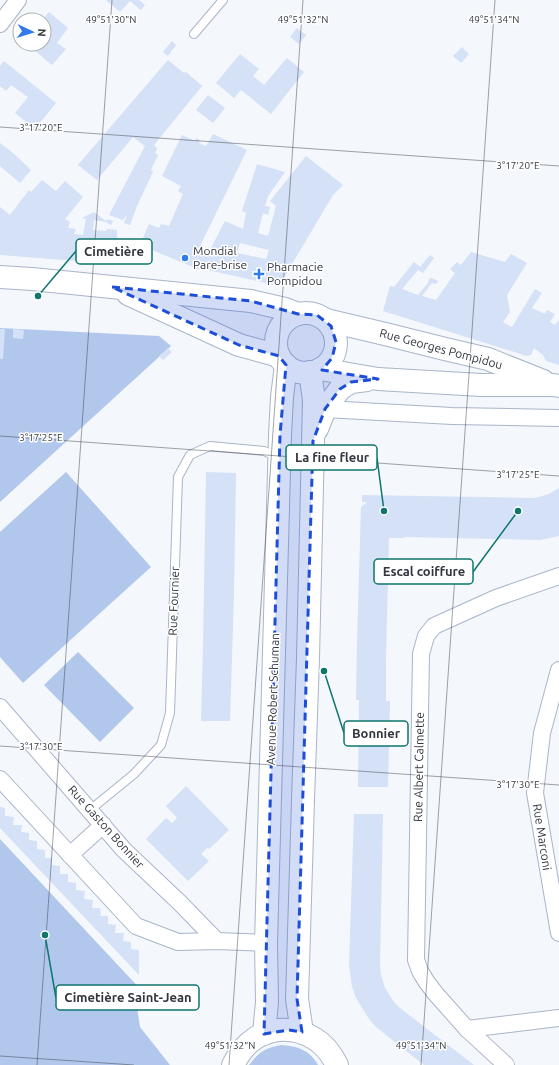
<svg xmlns="http://www.w3.org/2000/svg" width="559" height="1065" font-family="Ubuntu,sans-serif">
  <rect width="100%" height="100%" fill="#f4f7fb"/>
  <g fill="#b1c8ec">
    <polygon points="0,328 159,336 171,346 0,502"/>
    <polygon points="66,472 151,567 23,683 0,657 0,532"/>
    <polygon points="78,652 134,708 100,742 44,685"/>
    <polygon points="0,839 144,993 136,1001 140,1027 170,1065 0,1065"/>
    <path d="M281,1045C297,1046 310,1050 318,1065H249C259,1052 265,1048 281,1045Z"/>
  </g>
  <g fill="#d4e1f6" fill-rule="evenodd">
    <polygon points="106,0 139,0 145,5 141,10 130,1 120,12"/>
    <polygon points="49,12 68,28 57,43 66,49 52,65 27,44 44,44 44,20 42,20"/>
    <polygon points="297,28 306,35 299,44 290,37"/>
    <polygon points="172,41 176,45 168,56 163,52"/>
    <polygon points="462,47 469,54 461,63 453,56"/>
    <polygon points="240,54 259,69 253,76 264,85 287,58 304,72 271,114 241,90 234,98 216,83"/>
    <polygon points="168,60 184,73 186,72 202,86 154,145 157,149 155,153 158,155 151,170 153,172 137,206 130,225 124,223 127,215 123,220 109,215 145,146 133,137 97,180 78,165"/>
    <polygon points="4,61 56,103 35,129 15,113 28,97 11,85 6,91 0,86 0,66"/>
    <polygon points="208,95 225,108 213,123 196,110"/>
    <path d="M213,134L247,150L199,248L209,252L225,221L243,229L246,213L242,211L257,164L285,172L268,196L265,206L270,207L268,215L263,213L258,233L268,236L276,206L270,201L306,156L343,185L333,195L279,286L212,271L198,269L140,245L149,224L159,228L161,224L169,226L183,194L178,191L181,186L162,176L182,135L195,141L196,138L200,140L199,143L206,146ZM240,243L269,250L266,259L237,253Z"/>
    <polygon points="0,143 13,153 31,170 20,183 0,166"/>
    <polygon points="42,180 56,191 65,181 83,197 65,219 70,222 68,228 76,229 74,234 83,235 86,219 82,218 94,212 106,221 107,219 113,221 111,225 106,222 94,220 93,230 106,231 107,229 117,230 117,238 127,239 121,256 115,256 115,264 0,255 0,207 10,215 29,190 31,192"/>
    <polygon points="471,252 505,262 511,254 527,263 507,295 510,312 503,322 512,327 535,289 542,293 532,308 545,314 547,310 555,314 550,322 555,325 559,320 559,365 546,361 543,355 534,348 531,355 527,356 383,311 390,286 394,287 414,262 420,267 430,255 434,258 423,273 418,270 402,289 418,295 429,282 428,282 430,278 434,279 438,281 436,284 432,283 422,296 436,300 455,273 450,269 457,262 461,265"/>
    <polygon points="0,329 5,329 3,359 0,359"/>
    <polygon points="13,329 24,330 23,339 13,338"/>
    <polygon points="168,348 172,352 163,360 159,356"/>
    <polygon points="206,472 236,473 234,594 230,721 201,721 203,647"/>
    <polygon points="559,488 559,536 540,540 404,537 404,538 389,538 386,658 386,701 390,701 388,787 358,787 359,700 356,700 357,642 361,507 367,502 362,502 362,495 535,498 549,494"/>
    <polygon points="186,786 229,830 209,849 207,848 201,854 209,861 188,881 146,839 166,818 172,823 177,818 166,806"/>
    <polygon points="0,807 5,808 5,816 14,817 13,825 22,825 21,832 29,833 29,840 37,841 37,849 45,850 45,858 52,858 52,865 60,866 60,874 68,874 68,882 76,883 76,890 85,891 84,899 93,900 92,908 100,908 101,916 108,916 108,924 116,925 115,933 124,933 123,941 131,942 131,949 139,950 139,975 0,828"/>
    <polygon points="354,814 383,814 380,966 381,975 385,988 394,1002 400,1008 474,1065 424,1065 376,1027 369,1019 356,998 352,987 349,965"/>
  </g>
  <g fill="none" stroke-linecap="round" stroke-linejoin="round">
    <g stroke="#a8b5ca" stroke-width="10">
      <g id="lane">
        <polyline points="194,34 223,0"/>
        <polyline points="90,810 134,774 161,745 170,713 178,477 190,455 210,446 264,451 278,457"/>
      </g>
    </g>
    <g stroke="#a8b5ca" stroke-width="18">
      <g id="street">
        <polyline points="0,24 18,0"/>
        <polyline points="325,409 452,416 559,418"/>
        <polyline points="559,670 542,733 535,793 559,933"/>
        <polyline points="0,707 124,850 180,903 217,941"/>
        <polyline points="0,779 136,926 178,942 217,941 266,943"/>
        <polyline points="70,855 103,825"/>
        <polyline points="467,1029 559,1018"/>
        <polyline points="506,1065 467,1029 435,993 426,981 420,971 416,960 421,654 426,636 434,626 496,598 559,576"/>
      </g>
    </g>
    <g stroke="#a8b5ca" stroke-width="24">
      <g id="secondary">
        <polyline points="0,277 32,279 251,301 285,309 298,314"/>
        <polyline points="128,294 239,345 279,356"/>
        <circle cx="306" cy="343" r="30"/>
        <polyline points="326,320 385,334 445,349 488,359 543,381"/>
        <polyline points="320,369 378,379 481,385 553,385 559,386"/>
        <polyline points="317,429 325,409 340,389 351,382 367,380"/>
        <polyline points="302,1032 297,999 303,800 308,658 314,400 310,372"/>
        <polyline points="264,1034 267,1002 266,943 280,435 282,397 286,365"/>
        <path d="M233,1065C237,1057 242,1049 249,1043C268,1026 295,1026 315,1039C325,1045 332,1055 337,1065"/>
      </g>
    </g>
    <use href="#lane" stroke="#fff" stroke-width="8"/>
    <use href="#street" stroke="#fff" stroke-width="16"/>
    <use href="#secondary" stroke="#fff" stroke-width="22"/>
  </g>
  <path fill="#1d4ed8" fill-opacity="0.2" stroke="#1d4ed8" stroke-width="3" stroke-dasharray="8 5" stroke-linejoin="round" d="M112,287L251,301L298,314L317,315L331,326L336,342L332,358L322,370L378,379L351,382L340,389L325,409L313,441L297,999L302,1032L289,1030L264,1034L280,435L286,365L279,356L239,345Z"/>
  <path fill="none" stroke="#31363e" stroke-width="1" stroke-opacity="0.45" d="M0,127L559,166M0,436L559,476M0,746L559,785M0,1056L134,1065M37,1065L112,0M229,1065L303,0M421,1065L495,0"/>
  <g fill="#317be8" stroke="#fff" stroke-width="1.5">
    <circle cx="185" cy="258" r="4"/>
    <path d="M257 268h4v4h4v4h-4v4h-4v-4h-4v-4h4z"/>
  </g>
  <g text-anchor="middle" stroke-width="3" stroke-linejoin="round" paint-order="stroke">
    <g font-size="12" fill="#31363e" stroke="#fff" text-anchor="start">
      <text x="193" y="255">Mondial<tspan x="193" dy="14">Pare-brise</tspan></text>
      <text x="267" y="271">Pharmacie<tspan x="267" dy="14">Pompidou</tspan></text>
    </g>
    <g font-size="12" fill="#31363e" stroke="#fff">
      <text transform="translate(441 349) rotate(15)" y="4">Rue Georges Pompidou</text>
      <text transform="translate(174 601) rotate(-88)" y="4">Rue Fournier</text>
      <text transform="translate(273 699) rotate(-88)" y="4">Avenue Robert Schuman</text>
      <text transform="translate(419 767) rotate(-89)" y="4">Rue Albert Calmette</text>
      <text transform="translate(106 827) rotate(48)" y="4">Rue Gaston Bonnier</text>
      <text transform="translate(542 837) rotate(81)" y="4">Rue Marconi</text>
    </g>
  </g>
  <g font-size="10" text-anchor="middle" fill="#31363e" stroke="#fff" stroke-width="3" stroke-linejoin="round" paint-order="stroke">
    <text x="111" y="23">49°51'30"N</text>
    <text x="303" y="23">49°51'32"N</text>
    <text x="494" y="23">49°51'34"N</text>
    <text x="41" y="131">3°17'20"E</text>
    <text x="518" y="169">3°17'20"E</text>
    <text x="41" y="441">3°17'25"E</text>
    <text x="518" y="478">3°17'25"E</text>
    <text x="41" y="750">3°17'30"E</text>
    <text x="518" y="788">3°17'30"E</text>
    <text x="230" y="1049">49°51'32"N</text>
    <text x="421" y="1049">49°51'34"N</text>
  </g>
  <path fill="none" stroke="#0f766e" stroke-width="1.5" d="M38 296L76 251M384 511L377 458M518 511L473 572M324 671L344 733M45 935L56 998"/>
  <g fill="#0f766e" stroke="#fff" stroke-width="1.5">
    <circle cx="38" cy="296" r="4"/>
    <circle cx="384" cy="511" r="4"/>
    <circle cx="518" cy="511" r="4"/>
    <circle cx="324" cy="671" r="4"/>
    <circle cx="45" cy="935" r="4"/>
  </g>
  <g fill="#fff" stroke="#0f766e" stroke-width="1.5">
    <rect x="76" y="239" width="76" height="25" rx="4"/>
    <rect x="286" y="445" width="91" height="25" rx="4"/>
    <rect x="374" y="559" width="99" height="25" rx="4"/>
    <rect x="344" y="721" width="64" height="25" rx="4"/>
    <rect x="56" y="985" width="143" height="25" rx="4"/>
  </g>
  <g font-size="13" text-anchor="middle" font-weight="bold" fill="#31363e">
    <text x="114" y="256">Cimetière</text>
    <text x="332" y="462">La fine fleur</text>
    <text x="424" y="576">Escal coiffure</text>
    <text x="376" y="738">Bonnier</text>
    <text x="128" y="1002">Cimetière Saint-Jean</text>
  </g>
  <g transform="translate(32 32) rotate(94)"><circle r="19" fill="#ffffff" stroke="#adafb2"/>
  <path d="M0-3L7 15L0 10L-7 15Z" fill="#317be8"/>
  <text y="-6" font-size="11" font-weight="bold" text-anchor="middle" fill="#31363e">N</text>
  </g>
</svg>
